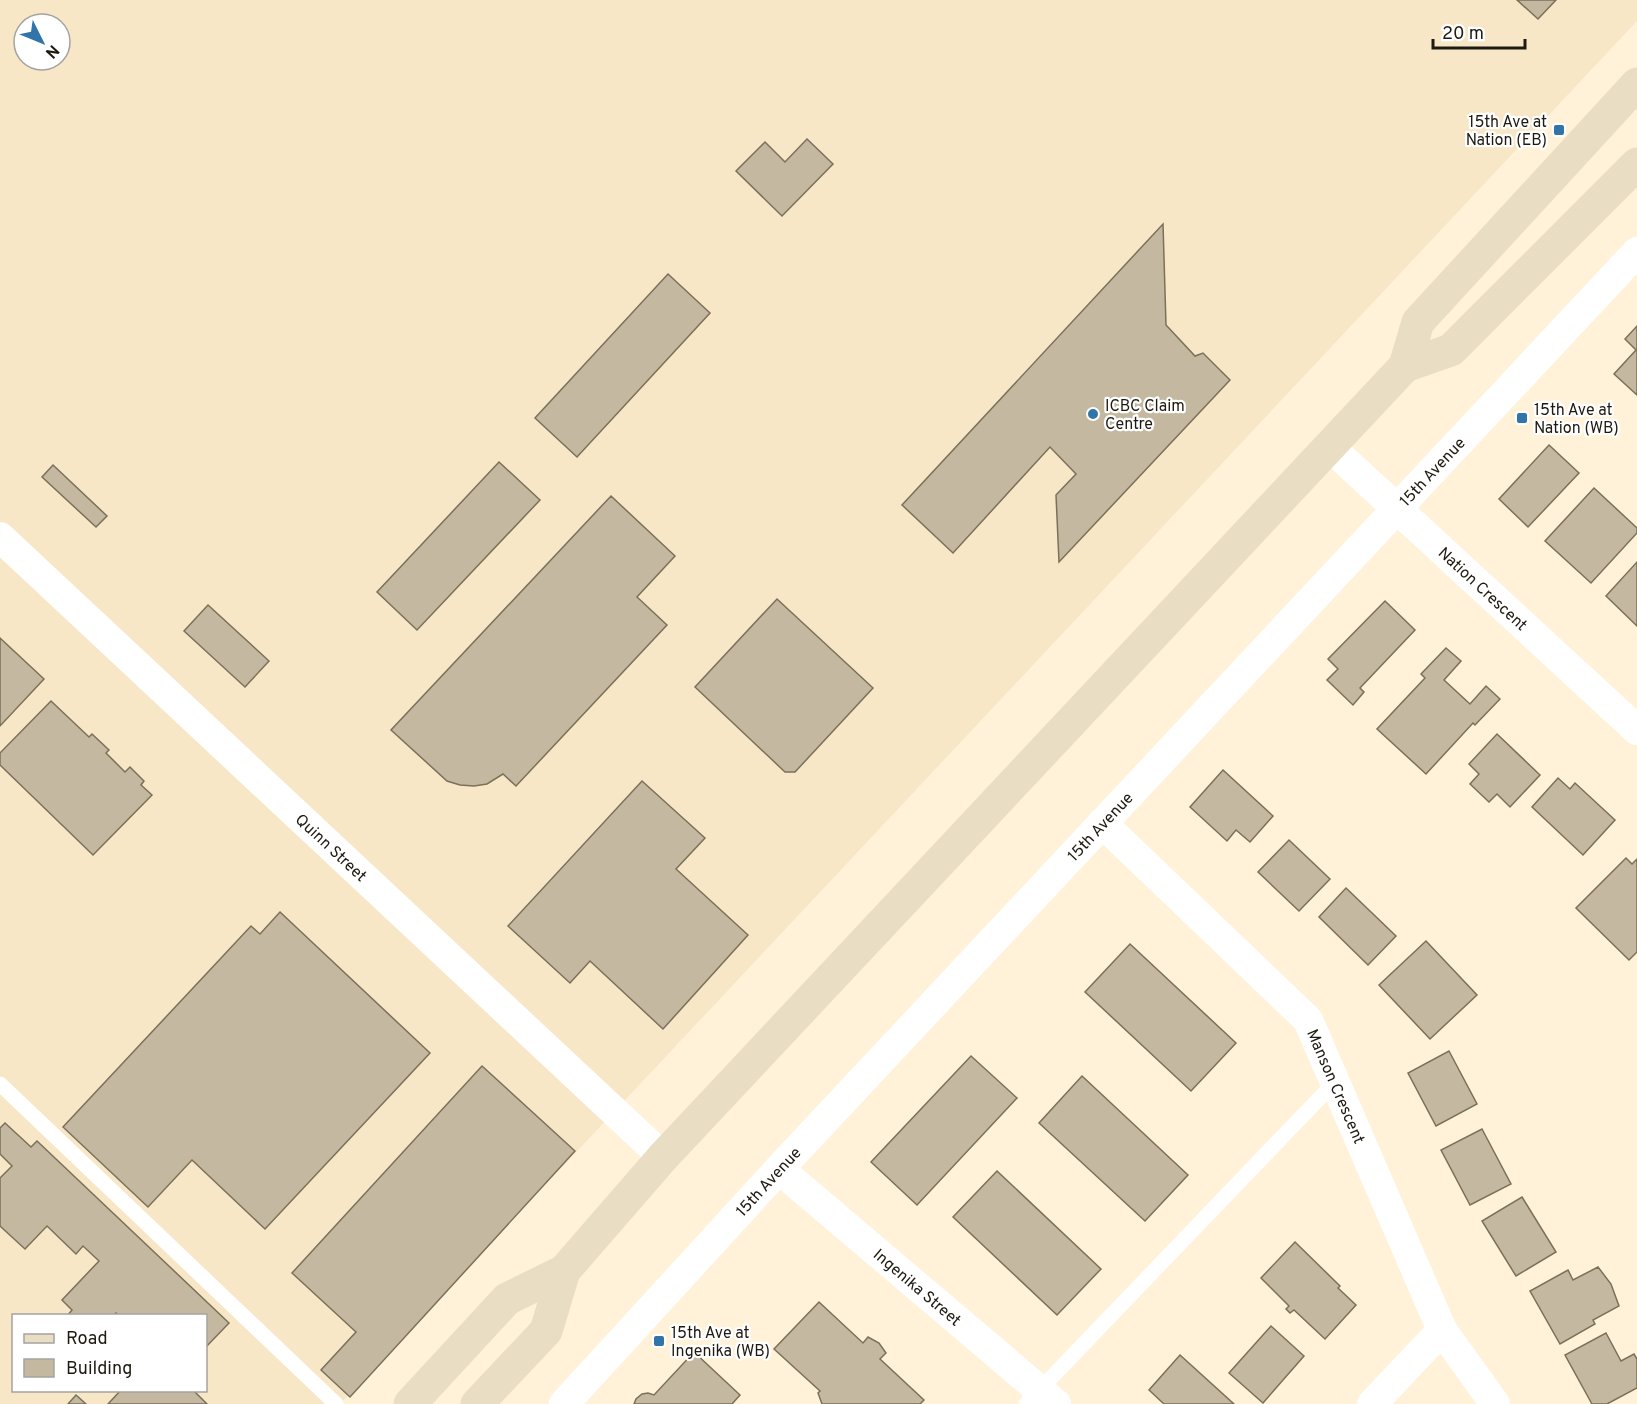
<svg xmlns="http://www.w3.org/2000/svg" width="1637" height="1404" font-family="Overpass,sans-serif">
  <rect width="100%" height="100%" fill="#fff2d9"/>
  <path fill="#f7e7c7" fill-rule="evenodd" d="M0,0H1637V21L340,1404H0ZM24,24H60V60H24ZM14,1316H206V1390H14Z"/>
  <g fill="#c4b8a0" stroke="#7b705a" stroke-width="1.5">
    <polygon points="1517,0 1556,0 1538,19"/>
    <polygon points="807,139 833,164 782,216 736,171 765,142 785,162"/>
    <polygon points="1163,224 1166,325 1195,356 1203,353 1230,380 1059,562 1056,495 1076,474 1050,447 953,553 902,505"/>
    <polygon points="668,274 710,313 577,457 535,418"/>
    <polygon points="1637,326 1637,395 1614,374 1636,350 1625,339"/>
    <polygon points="1549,445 1579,473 1528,527 1499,499"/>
    <polygon points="499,462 540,500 417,630 377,592"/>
    <polygon points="53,465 107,516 96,527 42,477"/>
    <polygon points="1594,488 1637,528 1637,533 1591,583 1545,541"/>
    <polygon points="611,496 675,556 637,597 667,625 516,786 503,774 487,784 474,786 460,785 447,781 391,730"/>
    <polygon points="1637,562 1637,626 1606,596"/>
    <polygon points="777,599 873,688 795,772 785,772 695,687"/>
    <polygon points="1385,601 1415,630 1360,688 1364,692 1353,705 1327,680 1338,669 1328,659"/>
    <polygon points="208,605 269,661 245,687 184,631"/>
    <polygon points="0,638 44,679 0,726"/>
    <polygon points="1446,648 1461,661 1444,680 1470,704 1486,686 1500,699 1475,725 1473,723 1426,774 1377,729 1425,678 1421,674"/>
    <polygon points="51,701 89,737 92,734 109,750 106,753 125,772 130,767 144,781 141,785 152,795 93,855 0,765 0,753"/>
    <polygon points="1497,734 1540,775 1510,807 1497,794 1489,802 1470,784 1479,774 1469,764"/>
    <polygon points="1223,770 1273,816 1250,842 1236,830 1227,841 1190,807"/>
    <polygon points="1558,778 1570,789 1575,783 1615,820 1583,855 1532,807"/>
    <polygon points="642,781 705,838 676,869 748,935 663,1029 590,961 570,983 508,926"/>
    <polygon points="1289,840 1330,879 1299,911 1258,872"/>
    <polygon points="1626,858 1632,864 1637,859 1637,952 1629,960 1576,908"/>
    <polygon points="1346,888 1396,936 1368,965 1319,917"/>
    <polygon points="280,912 430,1053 265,1229 192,1160 148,1207 63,1127 251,926 260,934"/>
    <polygon points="1426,941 1477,995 1430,1039 1379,985"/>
    <polygon points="1130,944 1236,1043 1191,1091 1085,992"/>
    <polygon points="1449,1051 1477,1104 1436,1126 1408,1073"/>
    <polygon points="971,1056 1017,1098 917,1205 871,1162"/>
    <polygon points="482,1066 575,1151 350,1397 321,1370 356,1332 292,1273"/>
    <polygon points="1082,1076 1188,1175 1145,1221 1039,1123"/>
    <polygon points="5,1123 31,1147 37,1141 229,1323 206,1347 206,1316 119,1316 116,1313 114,1316 67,1316 72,1310 62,1300 99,1261 83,1246 76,1254 47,1226 25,1249 0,1226 0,1178 12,1166 0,1154 0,1128"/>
    <polygon points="1482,1129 1511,1184 1470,1205 1441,1150"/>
    <polygon points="997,1171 1101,1269 1057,1315 953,1217"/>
    <polygon points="1522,1197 1556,1252 1516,1276 1482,1221"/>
    <polygon points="1295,1242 1340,1286 1338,1288 1356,1305 1325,1339 1294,1310 1290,1313 1286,1309 1289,1306 1261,1278"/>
    <polygon points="1598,1267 1611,1284 1619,1306 1593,1320 1595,1324 1560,1344 1530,1291 1568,1270 1573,1280"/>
    <polygon points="819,1302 863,1343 868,1337 879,1343 886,1353 880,1359 924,1400 920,1404 822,1404 818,1393 820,1391 774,1349"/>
    <polygon points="1271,1326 1304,1356 1263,1403 1229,1373"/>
    <polygon points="1606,1333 1621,1361 1634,1354 1637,1359 1637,1388 1607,1404 1592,1404 1565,1355"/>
    <polygon points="694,1352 740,1395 732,1404 634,1404 636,1399 642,1394 648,1393 654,1395"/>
    <polygon points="1180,1355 1234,1404 1164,1404 1149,1390"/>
    <polygon points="121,1390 193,1390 207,1404 108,1404"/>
    <polygon points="76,1395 86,1404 68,1404"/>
  </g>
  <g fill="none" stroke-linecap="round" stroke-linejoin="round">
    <g stroke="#fff" stroke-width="15">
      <polyline points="0,1084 336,1404"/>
      <polyline points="1026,1404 1335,1082"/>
    </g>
    <g stroke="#fff" stroke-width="30">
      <path id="s1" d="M1329,446L1637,730"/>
      <path id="s2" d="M0,537L663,1157"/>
      <path id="s3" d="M1102,823L1308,1020L1442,1330L1495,1404"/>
      <path id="s4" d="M779,1169L1056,1404"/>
      <path id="s5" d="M564,1404L779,1169L1637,252"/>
      <polyline points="1372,1404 1442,1330"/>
    </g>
    <g stroke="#e9dec4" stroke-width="33">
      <polyline points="1405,366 1418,322 1637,84"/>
      <polyline points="410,1404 507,1299 564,1271 663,1157 1405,366 1451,350 1637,164"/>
      <polyline points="477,1404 546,1331 564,1271"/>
    </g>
  </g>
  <g fill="#3074a9" stroke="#fff" stroke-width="2">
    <rect x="1553" y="124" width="12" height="12" rx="3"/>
    <circle cx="1093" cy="414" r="6"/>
    <rect x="1516" y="412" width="12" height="12" rx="3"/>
    <rect x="653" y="1335" width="12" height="12" rx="3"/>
  </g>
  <g text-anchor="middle" stroke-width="4.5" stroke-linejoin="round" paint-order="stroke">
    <g font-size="16" fill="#1e1a11" stroke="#fff" text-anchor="start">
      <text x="1547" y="127" text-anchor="end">15th Ave at<tspan x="1547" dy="18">Nation (EB)</tspan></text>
      <text x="1105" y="411">ICBC Claim<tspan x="1105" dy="18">Centre</tspan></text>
      <text x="1534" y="415">15th Ave at<tspan x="1534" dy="18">Nation (WB)</tspan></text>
      <text x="671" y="1338">15th Ave at<tspan x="671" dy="18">Ingenika (WB)</tspan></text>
    </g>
    <g font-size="16" fill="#1e1a11" stroke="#fff">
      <text dy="6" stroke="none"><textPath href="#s5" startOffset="1274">15th Avenue</textPath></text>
      <text dy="6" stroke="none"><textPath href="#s1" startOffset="210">Nation Crescent</textPath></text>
      <text dy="6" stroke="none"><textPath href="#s5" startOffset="788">15th Avenue</textPath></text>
      <text dy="6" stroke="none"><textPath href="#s2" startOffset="454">Quinn Street</textPath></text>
      <text dy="6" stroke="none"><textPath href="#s3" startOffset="357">Manson Crescent</textPath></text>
      <text dy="6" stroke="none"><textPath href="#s5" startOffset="302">15th Avenue</textPath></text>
      <text dy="6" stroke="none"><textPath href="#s4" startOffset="182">Ingenika Street</textPath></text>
    </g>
  </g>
  <rect x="12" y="1314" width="195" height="78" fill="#ffffff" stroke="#a5a3a0" stroke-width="1.5"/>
  <rect x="24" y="1334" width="30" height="9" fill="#e9dec4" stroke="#a5a3a0" stroke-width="1.5"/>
  <text x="66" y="1344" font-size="18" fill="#1e1a11">Road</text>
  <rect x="24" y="1359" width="30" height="18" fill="#c4b8a0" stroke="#a5a3a0" stroke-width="1.5"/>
  <text x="66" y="1374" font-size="18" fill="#1e1a11">Building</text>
  <g transform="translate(42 42) rotate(133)"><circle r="28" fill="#ffffff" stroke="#a5a3a0" stroke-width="1.5"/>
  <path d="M0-4.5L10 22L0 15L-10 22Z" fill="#3074a9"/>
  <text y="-9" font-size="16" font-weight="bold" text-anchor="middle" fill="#1e1a11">N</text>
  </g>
  <path d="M1433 39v9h92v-9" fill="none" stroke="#1e1a11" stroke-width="3"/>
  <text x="1442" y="39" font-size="18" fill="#1e1a11" stroke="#ffffff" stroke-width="4.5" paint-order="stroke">20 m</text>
</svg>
